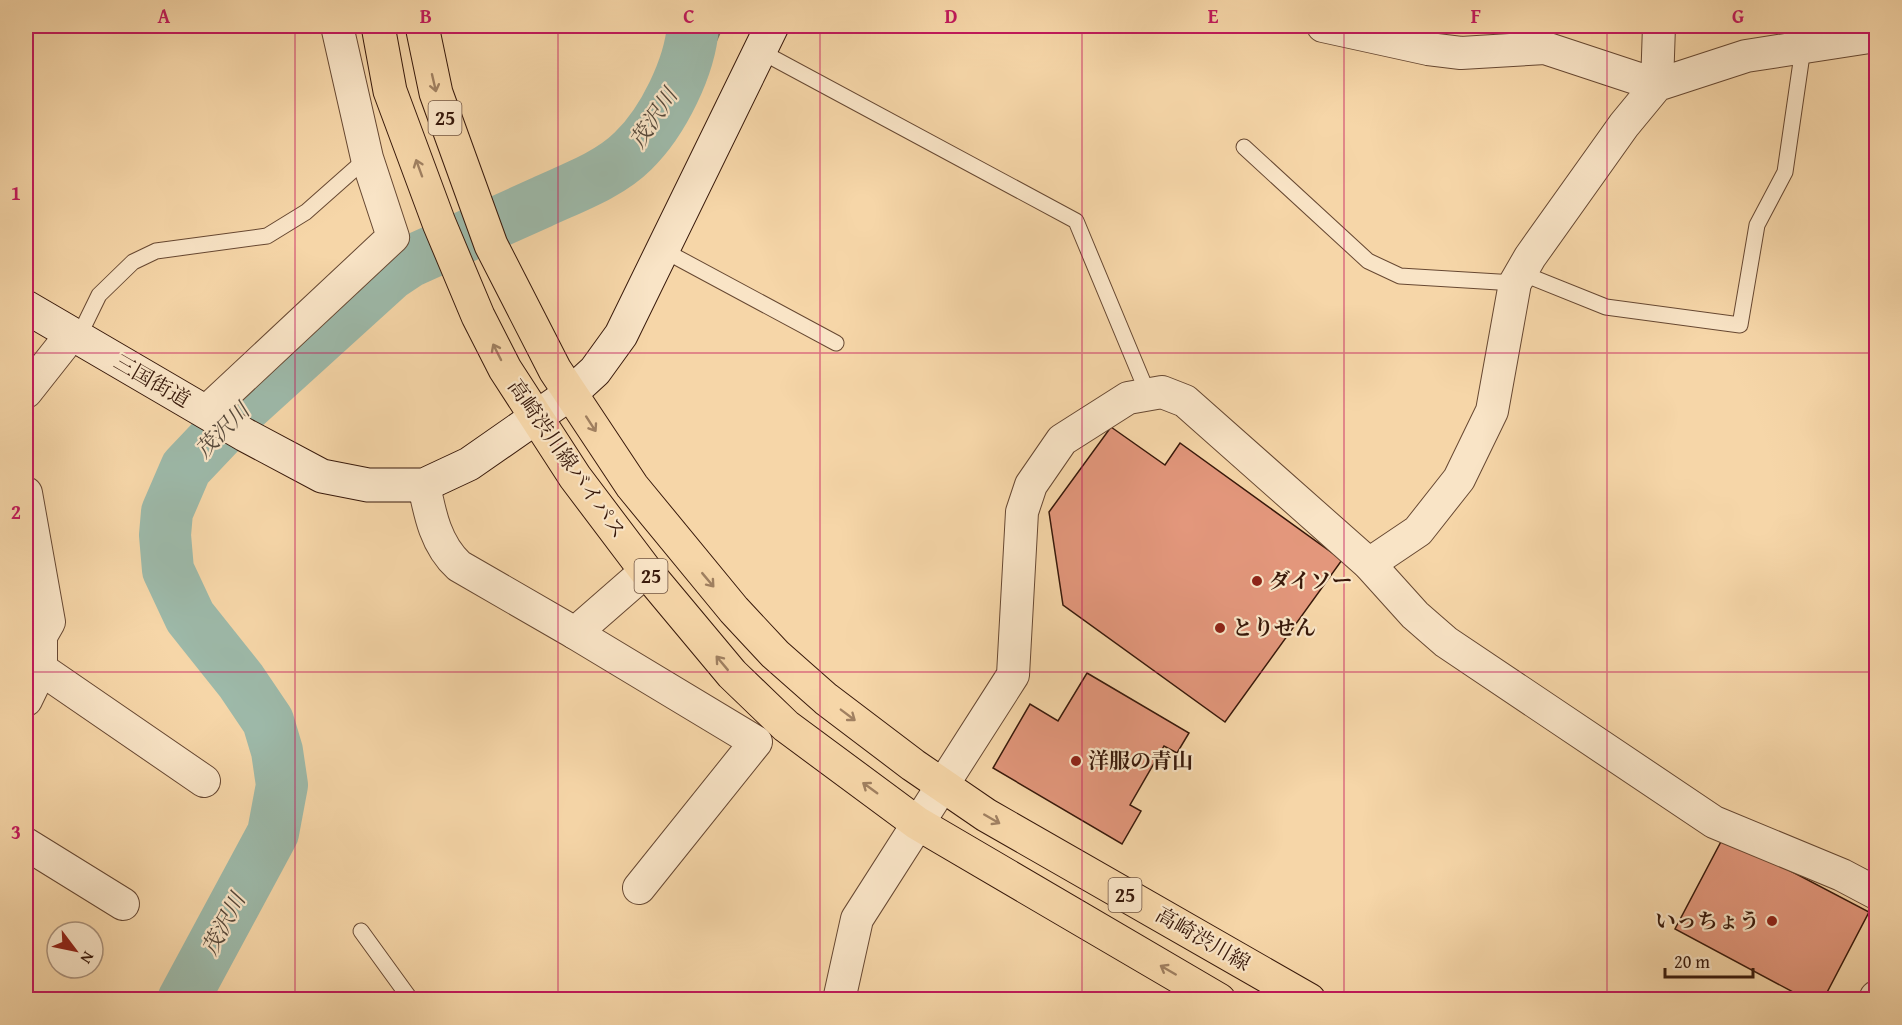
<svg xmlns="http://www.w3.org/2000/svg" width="1902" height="1025" font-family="'Gentium Book Plus','Noto Serif JP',serif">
  <rect width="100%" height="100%" fill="#f6d6a8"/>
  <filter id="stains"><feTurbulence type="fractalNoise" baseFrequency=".00333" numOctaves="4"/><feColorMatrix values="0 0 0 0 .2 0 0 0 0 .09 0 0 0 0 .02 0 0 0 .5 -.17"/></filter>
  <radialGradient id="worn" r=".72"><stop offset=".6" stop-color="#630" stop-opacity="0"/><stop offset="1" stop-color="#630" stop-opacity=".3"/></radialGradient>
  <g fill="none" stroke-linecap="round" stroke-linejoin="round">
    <polyline stroke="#747969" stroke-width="9" points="689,55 710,46 719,26"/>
    <path stroke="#9db9a9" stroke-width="52" d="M183,1000L273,833L282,785L277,751L268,721L241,681L190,617L168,570L165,535L167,512L186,468L240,411L391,274L409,262C454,242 498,222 542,202C572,188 609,175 633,151C663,122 690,67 693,26"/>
  </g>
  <g fill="#e3977c" stroke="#37180a" stroke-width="1.5">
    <polygon points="1111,427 1165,465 1180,443 1342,560 1225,722 1063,605 1049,512"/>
    <polygon points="1087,673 1189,733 1177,753 1164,746 1130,805 1141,811 1122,844 993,768 1030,704 1058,721"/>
    <polygon points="1724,836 1869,912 1823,1000 1808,1000 1675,929"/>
  </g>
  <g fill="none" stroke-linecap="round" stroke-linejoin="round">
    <g stroke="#674832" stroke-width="17">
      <g id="lane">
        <polyline points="760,51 1076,221 1148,394"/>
        <polyline points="1244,147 1368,261 1400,276 1515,283"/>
        <polyline points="663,250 836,343"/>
        <polyline points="1521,273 1606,307 1740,325 1757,225 1785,172 1803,48"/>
        <polyline points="78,338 99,295 133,262 156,251 267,236 306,212 367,158"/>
        <polyline points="361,931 411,1000"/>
      </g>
    </g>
    <g stroke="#674832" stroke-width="34">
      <g id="street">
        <polyline points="1323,26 1428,49 1461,53 1545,48 1657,85 1659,26"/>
        <polyline points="26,392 71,335"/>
        <polyline points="206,412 393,237 367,158 337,26"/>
        <path d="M424,485C430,515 436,545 459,566L575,633L646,571"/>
        <polyline points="26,493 49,622 41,636 41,669 26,700"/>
        <polyline points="1369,564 1418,531 1459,479 1492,411 1515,283 1530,257 1624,125 1657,85 1746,56 1876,36"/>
        <polyline points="575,633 756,742 639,888"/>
        <polyline points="41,669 204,781"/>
        <polyline points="26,844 123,904"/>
        <polyline points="839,1000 857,919 1013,675 1022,512 1031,485 1062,440 1128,398 1162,392 1185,401 1369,564 1415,615 1446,642 1714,822 1842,875 1876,893"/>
        <polyline points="1876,1000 1876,997"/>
      </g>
    </g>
    <g stroke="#37180a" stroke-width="35">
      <polyline id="secondary" points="26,307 245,435 322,476 368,485 424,485 469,464 571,393 595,371 621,335 772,26"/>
    </g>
    <g stroke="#37180a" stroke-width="35">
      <g id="primary">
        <polyline points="378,26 390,91 439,223 478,316 505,369 575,477 646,571 732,674 786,726 917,823 1219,1000"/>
        <polyline points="422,26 436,93 491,245 555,370 632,486 734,610 775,654 826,699 913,765 986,815 1309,1000"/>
      </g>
    </g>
    <use href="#lane" stroke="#f9e4c6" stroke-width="15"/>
    <use href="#street" stroke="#f9e4c6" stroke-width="32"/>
    <use href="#secondary" stroke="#f9e4c6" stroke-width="33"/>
    <use href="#primary" stroke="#f6d6a8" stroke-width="33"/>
  </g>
  <defs><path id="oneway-shaft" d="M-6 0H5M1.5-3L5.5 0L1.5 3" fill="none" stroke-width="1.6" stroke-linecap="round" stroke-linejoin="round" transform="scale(1.5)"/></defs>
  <g stroke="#a08061">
    <use href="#oneway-shaft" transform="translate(434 83) rotate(77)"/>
    <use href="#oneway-shaft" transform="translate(419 168) rotate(-110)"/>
    <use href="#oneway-shaft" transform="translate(497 352) rotate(-117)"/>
    <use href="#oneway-shaft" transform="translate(591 424) rotate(57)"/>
    <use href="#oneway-shaft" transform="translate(708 580) rotate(50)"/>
    <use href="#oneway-shaft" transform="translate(722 663) rotate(-130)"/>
    <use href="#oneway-shaft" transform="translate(848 715) rotate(37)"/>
    <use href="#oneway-shaft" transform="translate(870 788) rotate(-144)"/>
    <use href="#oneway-shaft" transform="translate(992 819) rotate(30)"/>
    <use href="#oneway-shaft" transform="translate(1168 970) rotate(-150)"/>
  </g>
  <path fill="none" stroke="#c2185b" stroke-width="1.5" stroke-opacity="0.55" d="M295,26V1000M558,26V1000M820,26V1000M1082,26V1000M1344,26V1000M1607,26V1000M26,353H1876M26,672H1876"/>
  <g fill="#8f2418" stroke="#f9e4c6" stroke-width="2">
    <circle cx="1257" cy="581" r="6"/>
    <circle cx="1220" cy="628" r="6"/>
    <circle cx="1076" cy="761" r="6"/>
    <circle cx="1772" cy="921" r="6"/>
  </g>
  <g text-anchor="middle" stroke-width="4.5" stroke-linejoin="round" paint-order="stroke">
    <g fill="#f9e4c6" stroke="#715542" stroke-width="1.5">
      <rect x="428.5" y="101" width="33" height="34" rx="4.5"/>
      <rect x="634.5" y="559" width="33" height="34" rx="4.5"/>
      <rect x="1108.5" y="878" width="33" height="34" rx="4.5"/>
    </g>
    <g font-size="20" font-weight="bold" fill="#37180a">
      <text x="445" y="125">25</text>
      <text x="651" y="583">25</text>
      <text x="1125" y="902">25</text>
    </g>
    <g font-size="21" fill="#37180a" stroke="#f9e4c6">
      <text transform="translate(152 381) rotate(30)" y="7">三国街道</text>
      <text transform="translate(567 459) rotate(55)" y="7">高崎渋川線バイパス</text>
      <text transform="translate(1203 939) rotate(30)" y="7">高崎渋川線</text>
    </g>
    <g font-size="21" font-weight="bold" fill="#37180a" stroke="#f9e4c6" text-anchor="start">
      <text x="1269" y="588">ダイソー</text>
      <text x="1232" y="635">とりせん</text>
      <text x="1088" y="768">洋服の青山</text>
      <text x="1760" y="928" text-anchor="end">いっちょう</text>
    </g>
    <g font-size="22" font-style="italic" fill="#56483a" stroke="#f9e4c6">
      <text transform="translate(653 118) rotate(-56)" y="8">茂沢川</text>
      <text transform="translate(222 430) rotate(-46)" y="8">茂沢川</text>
      <text transform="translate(223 924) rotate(-62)" y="8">茂沢川</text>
    </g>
  </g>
  <rect width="1902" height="1025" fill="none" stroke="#f6d6a8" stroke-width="66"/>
  <g transform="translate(75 950) rotate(122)"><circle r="28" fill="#f9e4c6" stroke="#ab927b" stroke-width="1.5"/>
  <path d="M0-4.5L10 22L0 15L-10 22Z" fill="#8f2418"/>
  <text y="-9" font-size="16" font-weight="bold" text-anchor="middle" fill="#37180a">N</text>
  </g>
  <path d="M1665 968v9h88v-9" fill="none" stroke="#37180a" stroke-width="3"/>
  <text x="1674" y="968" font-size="18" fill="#37180a" stroke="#f9e4c6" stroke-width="4.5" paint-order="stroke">20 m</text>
  <rect x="33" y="33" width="1836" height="959" fill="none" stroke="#c2185b" stroke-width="2"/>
  <g font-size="20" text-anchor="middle" font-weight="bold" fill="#c2185b">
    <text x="164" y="23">A</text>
    <text x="426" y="23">B</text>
    <text x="689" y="23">C</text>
    <text x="951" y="23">D</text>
    <text x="1213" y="23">E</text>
    <text x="1476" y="23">F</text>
    <text x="1738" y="23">G</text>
    <text x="16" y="200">1</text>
    <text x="16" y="519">2</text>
    <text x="16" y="839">3</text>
  </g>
  <rect width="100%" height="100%" filter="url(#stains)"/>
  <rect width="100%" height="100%" fill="url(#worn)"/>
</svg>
